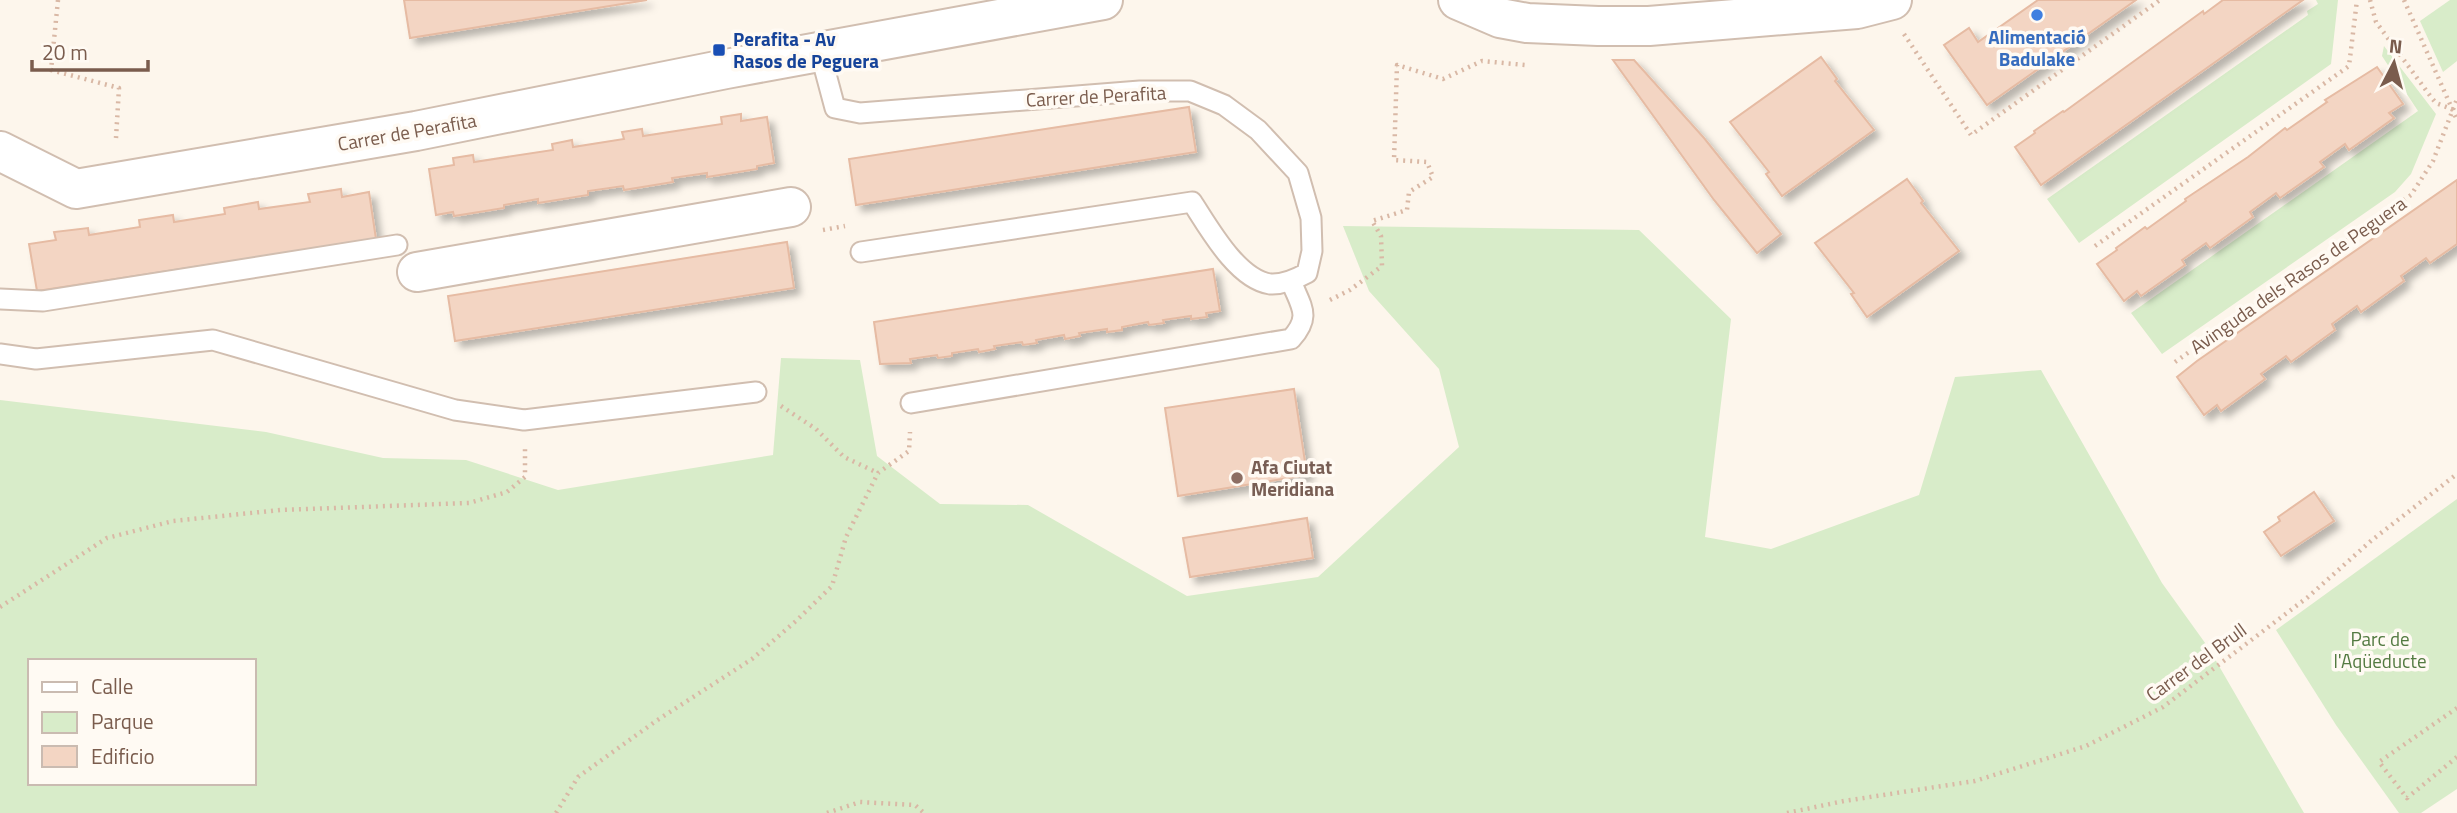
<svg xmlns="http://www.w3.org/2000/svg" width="2457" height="813" font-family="'Titillium Web',sans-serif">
  <defs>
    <filter id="shadow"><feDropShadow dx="6" dy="6" stdDeviation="3.5" flood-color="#0004"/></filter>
  </defs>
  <rect width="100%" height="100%" fill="#fdf6ec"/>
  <g fill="#d8ecc9" fill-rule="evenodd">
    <polygon points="2316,0 2338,0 2331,64 2079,243 2047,199 2308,15 2307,11 2318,4"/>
    <polygon points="2450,0 2457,0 2457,61 2443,72 2420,21"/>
    <polygon points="2384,46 2436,114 2411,174 2395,192 2162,354 2131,313 2418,111 2382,56"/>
    <path d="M1343,226L1639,230L1731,319L1705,537L1771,549L1919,495L1955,377L2041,370L2162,583L2208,647L2304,813H0V400L266,432L383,458L466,460L558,490L773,455L781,358L860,360L877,456L940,504L1028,505L1187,596L1318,577L1459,447L1439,369L1369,291ZM30,661H254V783H30Z"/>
    <polygon points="2457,499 2457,789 2421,813 2399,813 2336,725 2276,630"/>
  </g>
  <g fill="#f3d5c3" stroke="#e6bba3" stroke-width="2" filter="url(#shadow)">
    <polygon points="404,0 647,0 410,38"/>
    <polygon points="2038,0 2136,0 1987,105 1944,45 1969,28 1978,42"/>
    <polygon points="2223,0 2303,0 2041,185 2015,147 2035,133 2034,131 2063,111 2064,112 2203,11 2204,14"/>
    <polygon points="1821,57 1837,79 1835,81 1874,130 1782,196 1766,174 1769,172 1730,122"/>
    <polygon points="1613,60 1634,60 1704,138 1781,234 1757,253 1714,200"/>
    <polygon points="2377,67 2403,104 2389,113 2394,118 2349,150 2345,144 2320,162 2324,167 2280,198 2276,193 2250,212 2253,217 2210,248 2206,243 2182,260 2185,265 2141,296 2137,291 2124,301 2097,264 2117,250 2116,248 2145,227 2147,229 2186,201 2185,199 2248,157 2285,128 2287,130 2327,102 2325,100"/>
    <polygon points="1189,107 1196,152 856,205 849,159"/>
    <polygon points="741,114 741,121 767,117 774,163 757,166 757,169 707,177 707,173 672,178 673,182 624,190 623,186 588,191 588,195 538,203 538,199 504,205 504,208 454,216 453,212 436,215 429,169 454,165 453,158 473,155 474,162 553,150 552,144 572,140 573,147 624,139 622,132 642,129 643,136 722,124 721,117"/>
    <polygon points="1907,179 1923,201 1921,203 1959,251 1867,317 1851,294 1854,293 1815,243"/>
    <polygon points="2457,180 2457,244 2430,263 2426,258 2401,276 2404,281 2361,312 2357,306 2332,324 2335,330 2291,362 2286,356 2261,374 2265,379 2221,411 2217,405 2204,415 2177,377 2197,361"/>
    <polygon points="341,189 342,197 369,192 376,239 37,291 29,244 56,240 54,232 88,228 89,235 140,227 139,220 173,215 174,222 225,214 224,208 258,202 259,209 310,202 308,194"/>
    <polygon points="787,242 794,288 455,341 448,296"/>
    <polygon points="1213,269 1220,311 1206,313 1207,317 1191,319 1191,316 1163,320 1164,323 1149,325 1148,322 1122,327 1122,330 1107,332 1107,329 1079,333 1080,336 1065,339 1064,335 1036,340 1037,343 1023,345 1022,342 994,346 995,349 979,352 978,349 952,353 952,356 938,358 937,355 910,359 911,363 880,364 874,322"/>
    <polygon points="1294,389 1307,475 1178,496 1165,408"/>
    <polygon points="2314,492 2334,521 2281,556 2264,532 2280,521 2278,517"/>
    <polygon points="1307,518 1313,558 1190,577 1183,538"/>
  </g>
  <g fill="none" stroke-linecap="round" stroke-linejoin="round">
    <g stroke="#d1beb0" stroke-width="23">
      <g id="service">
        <path d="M820,52L835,108L860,113L1140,91H1190L1224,105L1258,130L1298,173L1311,218L1312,251L1307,273C1296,279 1283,285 1270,284C1237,279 1209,228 1192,202L861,252"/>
        <polyline points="0,299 43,301 397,245"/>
        <polyline points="0,354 36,359 213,340 455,410 524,420 756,392"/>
        <path d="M911,403L1291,339C1312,316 1301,307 1291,281"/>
      </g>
    </g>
    <g stroke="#d1beb0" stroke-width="42">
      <g id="minor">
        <polyline points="1458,0 1500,18 1527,23 1598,26 1649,26 1857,9 1892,0"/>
        <polyline points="0,151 76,189 416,131 726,69 1103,0"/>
        <polyline points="417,272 791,207"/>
      </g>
    </g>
    <g stroke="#d9b8a5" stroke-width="4.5" stroke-dasharray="2 5" stroke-linecap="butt">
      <polyline points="58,0 51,70 119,88 116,138"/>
      <polyline points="2370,0 2376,22 2431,97 2436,103 2457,111"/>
      <polyline points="2404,0 2457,120"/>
      <polyline points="1904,34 1971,135 2160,0"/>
      <polyline points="823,230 845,226"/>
      <polyline points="2095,246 2349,66 2357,0"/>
      <polyline points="1330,300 1350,290 1382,266 1381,236 1372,221 1407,210 1409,192 1433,177 1427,162 1394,160 1397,65 1443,79 1482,61 1525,65"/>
      <polyline points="2175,362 2411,195 2433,161 2457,99"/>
      <polyline points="781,406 816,429 844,457 878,473"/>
      <polyline points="0,607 107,538 173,521 280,510 469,503 507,492 525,477 525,449"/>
      <polyline points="2457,708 2379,762 2407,798 2457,757"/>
      <polyline points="556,813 578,777 656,721 752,659 796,621 832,586 846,537 878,473 909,451 910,432"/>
      <polyline points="827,813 860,802 915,805 924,813"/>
      <polyline points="1787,813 1844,801 1975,781 2086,746 2163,707 2308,597 2372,540 2457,474"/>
    </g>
    <use href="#service" stroke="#fff" stroke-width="19"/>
    <use href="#minor" stroke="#fff" stroke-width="38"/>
  </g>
  <circle fill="#3f7fe0" stroke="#fffaf3" stroke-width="2.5" cx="2037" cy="15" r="7"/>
  <rect fill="#1a4fb4" stroke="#fffaf3" stroke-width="2.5" x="712" y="43" width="14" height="14" rx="3.5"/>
  <circle fill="#8d6e63" stroke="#fffaf3" stroke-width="2.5" cx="1237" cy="478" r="7"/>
  <g text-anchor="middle" stroke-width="7" stroke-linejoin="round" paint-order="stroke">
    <g font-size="19" font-weight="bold" fill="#366cbe" stroke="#fffaf3">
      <text x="2037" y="44">Alimentació<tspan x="2037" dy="22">Badulake</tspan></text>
    </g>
    <g font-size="19" font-weight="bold" fill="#164399" stroke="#fffaf3" text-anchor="start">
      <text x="733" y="46">Perafita - Av<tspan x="733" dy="22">Rasos de Peguera</tspan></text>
    </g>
    <g font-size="19" fill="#7a5c4d" stroke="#fffaf3">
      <text transform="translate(1096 96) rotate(-3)" y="7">Carrer de Perafita</text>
      <text transform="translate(407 132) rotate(-10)" y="7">Carrer de Perafita</text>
      <text transform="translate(2298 275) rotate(-35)" y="7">Avinguda dels Rasos de Peguera</text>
      <text transform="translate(2196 662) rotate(-36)" y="7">Carrer del Brull</text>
    </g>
    <g font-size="19" font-weight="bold" fill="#785e54" stroke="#fffaf3" text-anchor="start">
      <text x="1251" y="474">Afa Ciutat<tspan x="1251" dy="22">Meridiana</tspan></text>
    </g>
    <g font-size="19" fill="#537a41" stroke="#fffaf3">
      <text x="2380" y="646">Parc de<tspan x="2380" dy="22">l'Aqüeducte</tspan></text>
    </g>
  </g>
  <rect x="28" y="659" width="228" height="126" fill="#fffaf3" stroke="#cabbb1" stroke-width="2"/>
  <rect x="42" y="682" width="35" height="10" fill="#ffffff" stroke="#cabbb1" stroke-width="2"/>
  <text x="91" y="694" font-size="21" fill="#7a5c4d">Calle</text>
  <rect x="42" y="712" width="35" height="21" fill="#d8ecc9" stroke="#cabbb1" stroke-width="2"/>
  <text x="91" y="729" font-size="21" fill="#7a5c4d">Parque</text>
  <rect x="42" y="746" width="35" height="21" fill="#f3d5c3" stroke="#cabbb1" stroke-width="2"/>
  <text x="91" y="764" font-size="21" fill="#7a5c4d">Edificio</text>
  <g transform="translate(2394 63) rotate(6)" stroke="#fffaf3" stroke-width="5" paint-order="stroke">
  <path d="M0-5L12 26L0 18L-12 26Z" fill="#7a5c4d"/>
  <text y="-10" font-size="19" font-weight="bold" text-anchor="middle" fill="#7a5c4d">N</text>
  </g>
  <path d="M32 60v10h116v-10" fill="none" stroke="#7a5c4d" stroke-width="3.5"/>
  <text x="42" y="60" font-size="21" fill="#7a5c4d" stroke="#fffaf3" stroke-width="5" paint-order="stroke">20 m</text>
</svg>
